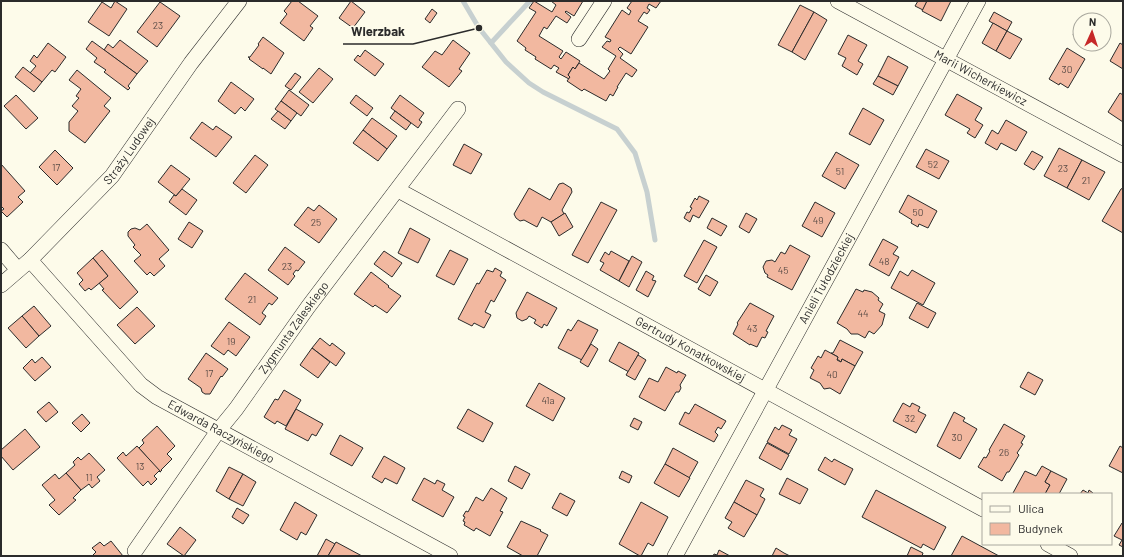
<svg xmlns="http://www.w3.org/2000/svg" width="1124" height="557" font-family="Barlow,sans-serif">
  <rect width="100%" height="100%" fill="#fdfbea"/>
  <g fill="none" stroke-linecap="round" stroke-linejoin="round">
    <g stroke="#c7d0d0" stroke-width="5">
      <polyline points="463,1 479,28 506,62 529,83 543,92 617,129 635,153 647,192 655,240"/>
      <polyline points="491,43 530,1"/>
    </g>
  </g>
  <g fill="#f2b8a0" stroke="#2b2b2b">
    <polygon points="115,1 127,9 109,36 88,22 102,2 111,8"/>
    <polygon points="292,1 298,1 318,16 310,26 313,28 304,41 280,23 287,14 284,11"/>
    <polygon points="351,1 365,12 353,28 339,18"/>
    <polygon points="534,1 552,12 556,5 551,1 583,1 574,16 566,11 565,12 571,17 567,23 556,16 547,29 544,27 539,36 563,51 559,57 561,59 566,52 580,61 575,69 573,67 568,75 570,77 569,79 556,72 559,68 554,65 551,69 535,59 536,57 525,50 526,48 517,41 536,12 529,8"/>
    <polygon points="632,1 661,1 656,8 649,4 647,8 650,10 647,14 644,12 638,21 648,27 631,54 620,47 618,49 623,54 620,58 637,70 632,77 626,73 617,87 618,87 613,96 610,94 606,101 584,89 582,91 567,81 570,77 568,75 573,67 575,69 579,63 604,79 610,71 608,69 616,56 602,47 607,41 610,42 611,40 605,37 622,10 629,15 631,11 627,8"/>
    <polygon points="918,1 927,1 923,10 915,6"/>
    <polygon points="927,1 951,1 941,21 922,11"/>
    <polygon points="160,2 180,16 157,47 137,32"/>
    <polygon points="800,5 814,12 792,52 778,45"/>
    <polygon points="432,9 437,13 430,23 425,19"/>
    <polygon points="814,12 827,20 805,60 792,52"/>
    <polygon points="994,12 1012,22 1007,31 989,21"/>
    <polygon points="993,23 1007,31 996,51 982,43"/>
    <polygon points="1080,24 1080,39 1073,35"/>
    <polygon points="1007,31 1022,39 1010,59 996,51"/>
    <polygon points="848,35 867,45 858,61 863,64 857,75 842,66 846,58 838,54"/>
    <polygon points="263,37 284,53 271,74 263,68 263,69 249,59 250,58 248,57 250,57 259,45 258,44"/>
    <polygon points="120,40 148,61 137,74 104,50 108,44 113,48"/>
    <polygon points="453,40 470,53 459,69 462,71 449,87 422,67 435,51 442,55"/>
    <polygon points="92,41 137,74 128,86 130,88 128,90 104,72 106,70 94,62 97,58 86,49"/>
    <polygon points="48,43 66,57 55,72 52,70 42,82 30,73 36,66 30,61 34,55 37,58"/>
    <polygon points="1120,43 1123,45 1123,69 1110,61"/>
    <polygon points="1067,48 1085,59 1068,88 1060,83 1059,85 1049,79"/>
    <polygon points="365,50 384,64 375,76 354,60 358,55 360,57"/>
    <polygon points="888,56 908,67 898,86 878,76"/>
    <polygon points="23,67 42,82 34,92 15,77"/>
    <polygon points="319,68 333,79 313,103 299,92"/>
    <polygon points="77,70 111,98 104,106 110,111 85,143 69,131 69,122 78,111 72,106 79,98 76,96 81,89 69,80"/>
    <polygon points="295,73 301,77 291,90 285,86"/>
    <polygon points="878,76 898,86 893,95 873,84"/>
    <polygon points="231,82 254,99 245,111 241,107 235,114 218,101"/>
    <polygon points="289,90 309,105 301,116 281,101"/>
    <polygon points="1120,93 1123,95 1123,122 1108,112"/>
    <polygon points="957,94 982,108 975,120 983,125 975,138 967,133 970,129 945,115"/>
    <polygon points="16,95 38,118 26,129 4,106"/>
    <polygon points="356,95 373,108 367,116 350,103"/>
    <polygon points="400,95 424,113 419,120 422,122 418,128 391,108"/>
    <polygon points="281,101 297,113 291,121 275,109"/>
    <polygon points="863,108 884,120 870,145 849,134"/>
    <polygon points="278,111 291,121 285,129 271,119"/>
    <polygon points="395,111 411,123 406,130 390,118"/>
    <polygon points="372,118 397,136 387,149 363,130"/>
    <polygon points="1006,120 1027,132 1016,151 1001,143 997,150 985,143 992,130 998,134"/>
    <polygon points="202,122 213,130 216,126 232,137 216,157 190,138"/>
    <polygon points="363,130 387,149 378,161 353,143"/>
    <polygon points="464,144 482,154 471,174 453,165"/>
    <polygon points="1059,148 1082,160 1067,188 1044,176"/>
    <polygon points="926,149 949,161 939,179 916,167"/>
    <polygon points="55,150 73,168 57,185 39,167"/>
    <polygon points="1032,151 1043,157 1034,170 1024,164"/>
    <polygon points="836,152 859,165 845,189 822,176"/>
    <polygon points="255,155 268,165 246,193 233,183"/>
    <polygon points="1082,160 1105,172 1089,200 1067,188"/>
    <polygon points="1,164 25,191 18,197 23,202 7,217 1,211 4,209 1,206"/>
    <polygon points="171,165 190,179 176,196 158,182"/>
    <polygon points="563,183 571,188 572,192 562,210 564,214 551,222 542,217 537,227 524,220 520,221 516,218 514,214 529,188 550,200 559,184"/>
    <polygon points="1123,188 1123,233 1102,221 1121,189"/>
    <polygon points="182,189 197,200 186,215 169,202 174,195 176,196"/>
    <polygon points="908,195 937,211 928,228 919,224 918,227 911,223 912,220 899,212"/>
    <polygon points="699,196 709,201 699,218 693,215 690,222 684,218 687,212 689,213 692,208 690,207 695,198 697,200"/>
    <polygon points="601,202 617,210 588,263 572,255"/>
    <polygon points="815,202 835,213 822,237 802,226"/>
    <polygon points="319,205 337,219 319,243 294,225 308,207 314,211"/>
    <polygon points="565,213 573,227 559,236 551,222"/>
    <polygon points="746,213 757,219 749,233 739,227"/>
    <polygon points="712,218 727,226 721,236 707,228"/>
    <polygon points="189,222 203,231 192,248 178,239"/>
    <polygon points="147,224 169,250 159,259 165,266 154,276 150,272 147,275 134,261 141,255 133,247 135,245 128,236 128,232 131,229 135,228 140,230"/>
    <polygon points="410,228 430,239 418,263 398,253"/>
    <polygon points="883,239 898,247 893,254 899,257 889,276 869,265"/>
    <polygon points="704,240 717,247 697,283 684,276"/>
    <polygon points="790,245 810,256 792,290 767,277 768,275 765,273 763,267 766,261 772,260 775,262 781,252 785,254"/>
    <polygon points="285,247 305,262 298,271 296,270 293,274 295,276 288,285 268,270"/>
    <polygon points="102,250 138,292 120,309 102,290 104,289 99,283 108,276 93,258"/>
    <polygon points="450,250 468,259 454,285 436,276"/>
    <polygon points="384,251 402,263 392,277 374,264"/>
    <polygon points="611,251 629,261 619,281 600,270 604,263 600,261 605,252 609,255"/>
    <polygon points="632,256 642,262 629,287 619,281"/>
    <polygon points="93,258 108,276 91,290 89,288 85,291 79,284 83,280 77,273"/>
    <polygon points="495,268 502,272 500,276 506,280 494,302 491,300 485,312 491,315 484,328 474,323 472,326 458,319 477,283 479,284 487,270 493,272"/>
    <polygon points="912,270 935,283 923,305 891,288 900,271 908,276"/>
    <polygon points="646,271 654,276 652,280 656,281 648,297 636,290"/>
    <polygon points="371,272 389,286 388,287 401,296 387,313 375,305 373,307 354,294"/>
    <polygon points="245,273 278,298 272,305 269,303 262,313 266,316 260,325 225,299"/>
    <polygon points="706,275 718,282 710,296 698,289"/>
    <polygon points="856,289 863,292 864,290 872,292 879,298 878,300 883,304 879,311 885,314 882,325 874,334 869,331 865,338 858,334 851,334 847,329 837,323"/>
    <polygon points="527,292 557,308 547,326 544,324 542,328 534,323 536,320 529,316 527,319 522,321 517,318 516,313"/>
    <polygon points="750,303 774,316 766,331 768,332 765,338 762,337 757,347 750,344 750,345 733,334 738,324 737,323"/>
    <polygon points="917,303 936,313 928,328 909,318"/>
    <polygon points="34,306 51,326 39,336 22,316"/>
    <polygon points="137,307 155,326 135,344 117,325"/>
    <polygon points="22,316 39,336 26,348 8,328"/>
    <polygon points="578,320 598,330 582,360 558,348 568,329 571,331"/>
    <polygon points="229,322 250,337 236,356 228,350 224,355 211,346"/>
    <polygon points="320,338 330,346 332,343 345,353 336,366 312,348"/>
    <polygon points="840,340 863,352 855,366 842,359 841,362 837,359 838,357 831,353 833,353"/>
    <polygon points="619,342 639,353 629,372 609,361"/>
    <polygon points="591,344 598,349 588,367 580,362"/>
    <polygon points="312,348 330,362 318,378 300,365"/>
    <polygon points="825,350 838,357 837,360 841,362 842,359 855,366 840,394 830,388 824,389 820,383 810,378 814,370 811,368 818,356 821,358"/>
    <polygon points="206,353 228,369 222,377 221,376 210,394 205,394 202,392 201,388 188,379"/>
    <polygon points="638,355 646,360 635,380 626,375"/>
    <polygon points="42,357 51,367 35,381 23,368 32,359 35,363"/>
    <polygon points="666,367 677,373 678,371 686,375 680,385 681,388 679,392 676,392 665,411 639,397 649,378 658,382"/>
    <polygon points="1028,372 1043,380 1035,395 1020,387"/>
    <polygon points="539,383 565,398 553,421 526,406"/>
    <polygon points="284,390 301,400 286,426 277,421 275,424 264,417 275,399 278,400"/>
    <polygon points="49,402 58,412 46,422 37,412"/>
    <polygon points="903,403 910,407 912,403 920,407 918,411 926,415 916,433 893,421"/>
    <polygon points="695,404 726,421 721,429 718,427 715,432 718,435 714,442 679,424 685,412 689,414"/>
    <polygon points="296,409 323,424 316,436 312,434 308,441 285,429"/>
    <polygon points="468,409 493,423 483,442 457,428"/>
    <polygon points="954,412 965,418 963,421 977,429 960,459 937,446"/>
    <polygon points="82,414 90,423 81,432 72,423"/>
    <polygon points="634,418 642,422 638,430 630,426"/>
    <polygon points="1004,424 1025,436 1021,443 1023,444 1017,453 1019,455 1009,472 1007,472 1002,481 978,467 984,457 986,458 990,451 989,450"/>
    <polygon points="782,425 792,430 789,435 797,439 789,454 767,442 775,427 779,430"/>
    <polygon points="157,426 175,446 167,454 172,459 161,470 162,470 160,472 139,448 144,443 142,440"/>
    <polygon points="25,429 40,447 13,470 1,456 1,450"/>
    <polygon points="340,435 363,448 352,466 330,454"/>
    <polygon points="767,443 789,455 781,470 759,458"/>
    <polygon points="137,446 161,472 159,471 154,476 157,479 151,485 148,481 143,486 117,458 123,452 126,456"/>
    <polygon points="1120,446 1123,448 1123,473 1109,466"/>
    <polygon points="673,448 698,462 689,478 665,464"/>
    <polygon points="89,453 105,470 97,477 100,481 92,488 89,484 81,490 66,473 75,465 73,462 78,457 81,460"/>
    <polygon points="384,456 405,468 397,484 385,478 382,483 372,477"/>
    <polygon points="825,457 832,462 834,459 853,469 845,485 818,470"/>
    <polygon points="665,464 690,478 679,497 654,483"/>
    <polygon points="515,466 530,474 522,489 508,481"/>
    <polygon points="1042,466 1051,471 1045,482 1050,485 1045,494 1016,494 1013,493 1025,471 1036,476"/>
    <polygon points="229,467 243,474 229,499 216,491"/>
    <polygon points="622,471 632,476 629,483 619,478"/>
    <polygon points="1051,471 1067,479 1059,494 1045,494 1050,485 1045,482"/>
    <polygon points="66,473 81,490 73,498 76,500 59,515 49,505 55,500 42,485 55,474 59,479"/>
    <polygon points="243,474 256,482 243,506 229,499"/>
    <polygon points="424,478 435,484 437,480 445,484 442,490 454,497 443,517 412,500"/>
    <polygon points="787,478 808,489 800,504 779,494"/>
    <polygon points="746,480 764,489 760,496 765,499 757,515 734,502"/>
    <polygon points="491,488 507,498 500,511 503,512 490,536 476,528 474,531 464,525 465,522 463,521 465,517 463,516 466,511 468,512 476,497 483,501"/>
    <polygon points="876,490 946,527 934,550 923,544 921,548 862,517"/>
    <polygon points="1083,490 1088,493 1089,490 1093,493 1093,494 1080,494"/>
    <polygon points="560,493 575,501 567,516 552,508"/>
    <polygon points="295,502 317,515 306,535 301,532 297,540 280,530"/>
    <polygon points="641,502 668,517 653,546 648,543 641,556 640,556 619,544"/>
    <polygon points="734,502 757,515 744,537 728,528 732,522 725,518"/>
    <polygon points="237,508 249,515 243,524 232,517"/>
    <polygon points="521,521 541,530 540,531 548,535 537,556 523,556 507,547"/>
    <polygon points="1122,523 1123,523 1123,547 1119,545 1122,540 1114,536"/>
    <polygon points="180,527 196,540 184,556 167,544"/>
    <polygon points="962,536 999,556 951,556"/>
    <polygon points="326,539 335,544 328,556 317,556"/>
    <polygon points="111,541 123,556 94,556 93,555 96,552 92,548 100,542 104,546"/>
    <polygon points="336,542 362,556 328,556"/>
    <polygon points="911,547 923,553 922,556 907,556"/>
    <polygon points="776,548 784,553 790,556 772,556"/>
    <polygon points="719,550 730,556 713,556 714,554 717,555"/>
  </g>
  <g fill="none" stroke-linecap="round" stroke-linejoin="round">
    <g stroke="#2b2b2b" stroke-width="16">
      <g id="street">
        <path id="s1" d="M838,1L1123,155"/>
        <polyline points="579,39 604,1"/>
        <path id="s2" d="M398,190L983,509"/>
        <polyline points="1,250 18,270"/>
        <path id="s3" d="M30,260L141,385L157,397L450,556"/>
        <path id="s4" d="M1,285L30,260L112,176L191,63L239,1"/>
        <polyline points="1048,544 1070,556"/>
        <path id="s5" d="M135,551L218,431L236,409L308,307L458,109"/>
        <path id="s6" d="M675,556L978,1"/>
      </g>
    </g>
    <use href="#street" stroke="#fdfbea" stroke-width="15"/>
  </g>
  <g text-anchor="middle" stroke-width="3" stroke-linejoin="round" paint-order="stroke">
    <g font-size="10" fill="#5d4e48">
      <text x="158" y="29">23</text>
      <text x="1067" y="73">30</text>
      <text x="933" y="168">52</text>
      <text x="56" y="171">17</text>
      <text x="1063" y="172">23</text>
      <text x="840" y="175">51</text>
      <text x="1086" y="184">21</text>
      <text x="918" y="216">50</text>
      <text x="818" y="224">49</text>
      <text x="316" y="226">25</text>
      <text x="884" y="265">48</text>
      <text x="287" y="270">23</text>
      <text x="783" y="274">45</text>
      <text x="252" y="303">21</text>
      <text x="863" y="317">44</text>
      <text x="752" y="332">43</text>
      <text x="231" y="345">19</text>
      <text x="209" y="377">17</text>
      <text x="832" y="378">40</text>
      <text x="548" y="404">41a</text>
      <text x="910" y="422">32</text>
      <text x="957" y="441">30</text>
      <text x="1004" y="456">26</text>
      <text x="140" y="470">13</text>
      <text x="89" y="481">11</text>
    </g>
    <g font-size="12" fill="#2b2b2b" stroke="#fdfbea">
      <text dy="4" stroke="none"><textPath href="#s1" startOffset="162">Marii Wicherkiewicz</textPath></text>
      <text dy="4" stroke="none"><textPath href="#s4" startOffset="186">Straży Ludowej</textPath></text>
      <text dy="4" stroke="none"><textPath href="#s6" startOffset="316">Anieli Tułodzieckiej</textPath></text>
      <text dy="4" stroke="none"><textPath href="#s5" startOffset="274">Zygmunta Zaleskiego</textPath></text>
      <text dy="4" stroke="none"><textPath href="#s2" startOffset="333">Gertrudy Konatkowskiej</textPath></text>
      <text dy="4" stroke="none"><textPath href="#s3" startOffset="260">Edwarda Raczyńskiego</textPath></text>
    </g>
  </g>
  <path fill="none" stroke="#2b2b2b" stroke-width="1.5" d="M479 28L413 44H343"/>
  <circle fill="#2b2b2b" stroke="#fdfbea" stroke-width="1.5" cx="479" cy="28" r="4"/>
  <g font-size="13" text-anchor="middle" font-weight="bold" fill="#2b2b2b" stroke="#fdfbea" stroke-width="3" stroke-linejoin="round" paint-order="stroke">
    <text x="378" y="36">Wierzbak</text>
  </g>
  <rect width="1124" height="557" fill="none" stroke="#2b2b2b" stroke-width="4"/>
  <rect x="982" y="493" width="130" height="52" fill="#fdfbea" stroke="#a9a89e"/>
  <rect x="990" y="506" width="20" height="6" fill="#fdfbea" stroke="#a9a89e"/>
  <text x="1018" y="513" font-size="12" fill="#2b2b2b">Ulica</text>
  <rect x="990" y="523" width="20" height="12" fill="#f2b8a0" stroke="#a9a89e"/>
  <text x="1018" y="533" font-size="12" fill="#2b2b2b">Budynek</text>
  <g transform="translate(1092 32) rotate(3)"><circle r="19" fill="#fdfbea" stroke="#a9a89e"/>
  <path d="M0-3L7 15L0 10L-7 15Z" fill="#c62828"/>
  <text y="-6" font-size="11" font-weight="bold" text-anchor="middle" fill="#2b2b2b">N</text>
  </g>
</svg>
